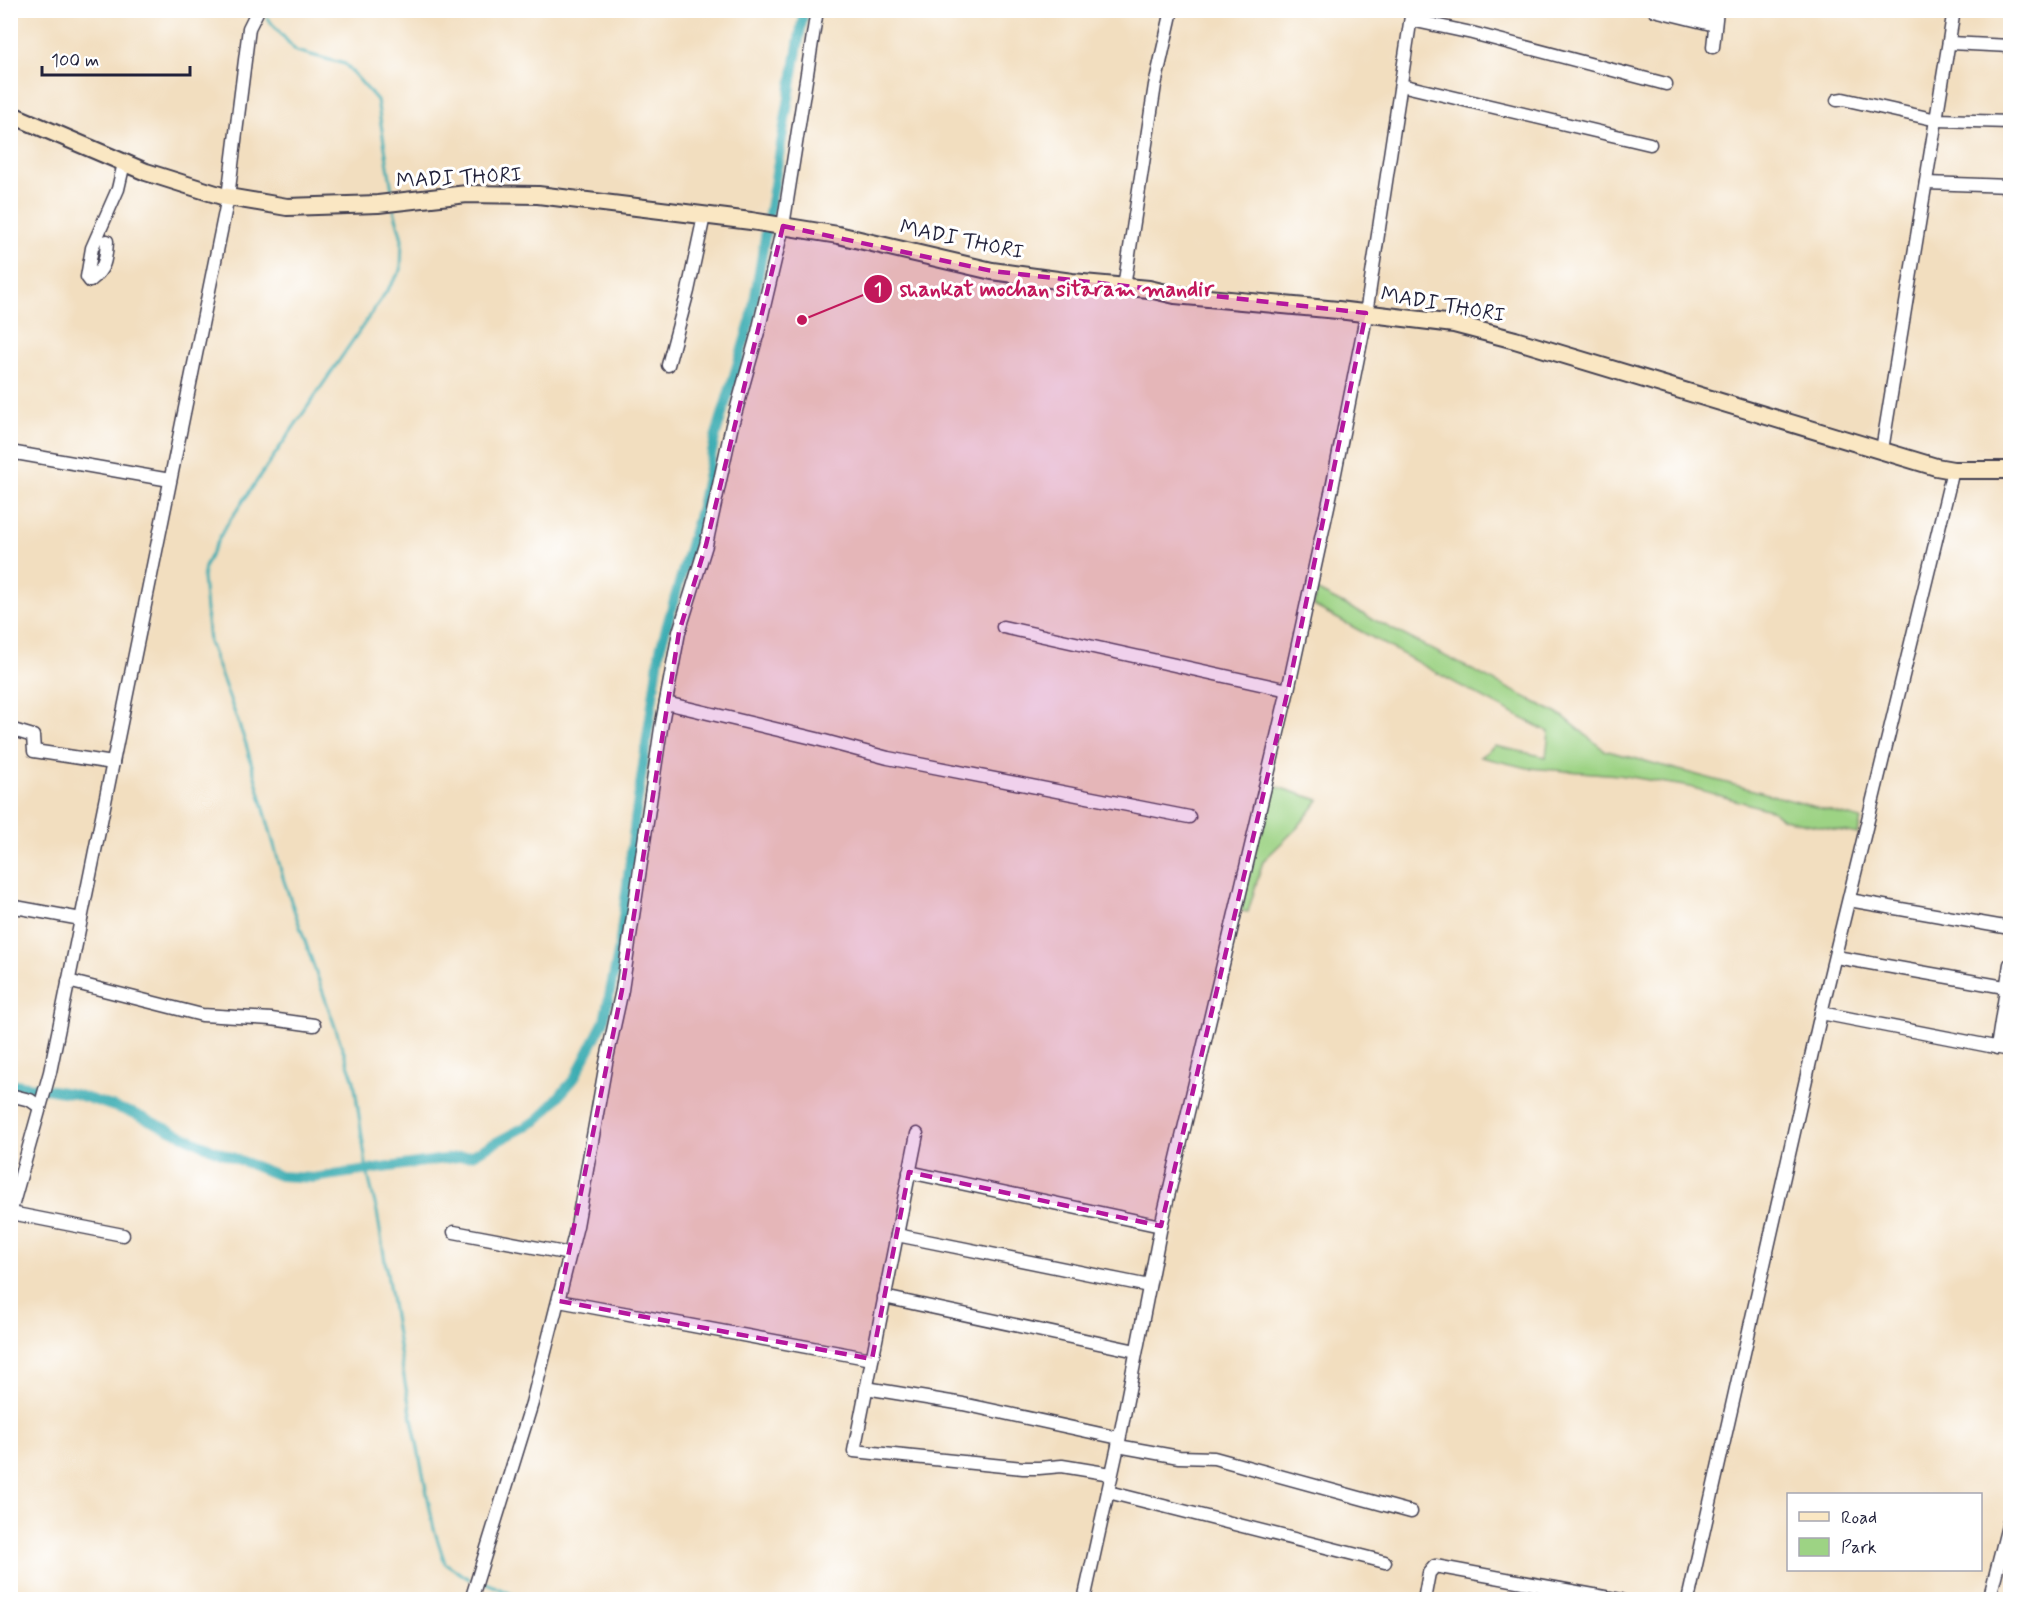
<svg xmlns="http://www.w3.org/2000/svg" width="2021" height="1610" font-family="Mynerve,sans-serif">
  <rect width="100%" height="100%" fill="#fff"/>
  <filter id="ink" filterUnits="userSpaceOnUse"><feTurbulence type="fractalNoise" baseFrequency=".0167" numOctaves="2"/><feDisplacementMap in="SourceGraphic" scale="12" xChannelSelector="R" yChannelSelector="G"/><feConvolveMatrix kernelMatrix="1 2 1 2 8 2 1 2 1" color-interpolation-filters="sRGB"/></filter>
  <filter id="wash" filterUnits="userSpaceOnUse"><feTurbulence type="fractalNoise" baseFrequency=".008" numOctaves="4" result="noise"/><feDisplacementMap in="SourceGraphic" scale="24" xChannelSelector="R" yChannelSelector="G"/><feGaussianBlur stdDeviation="1.35" result="paint"/><feColorMatrix in="noise" values="0 0 0 0 0 0 0 0 0 0 0 0 0 0 0 0 0 1.4 0 .05"/><feComposite in="paint" operator="in"/></filter>
  <g filter="url(#wash)">
    <rect width="100%" height="100%" fill="#f2debf"/>
    <g fill="#9dd384" stroke="#607a60" stroke-width="1.5">
      <path d="M1316,590L1564,717L1604,750L1861,819L1858,834L1783,819L1773,811L1690,787L1619,775L1528,768L1480,757L1495,746L1546,757L1549,732C1470,693 1393,648 1314,606Z"/>
      <polygon points="1271,785 1319,800 1298,827 1263,861 1248,912 1241,911"/>
    </g>
    <g fill="none" stroke-linecap="round" stroke-linejoin="round">
      <g stroke="#38abb1" stroke-width="3">
        <polyline points="267,18 296,51 345,64 377,100 392,190"/>
        <polyline points="394,210 402,239 401,270 224,529 205,566 203,578 209,642 246,744 284,881 354,1081 367,1171 377,1212 405,1383 434,1529 445,1563 469,1579"/>
        <polyline points="484,1582 514,1595 519,1600"/>
      </g>
      <polyline stroke="#38abb1" stroke-width="10" points="10,1083 75,1094 133,1113 214,1150 280,1176 313,1178 472,1155 538,1120 574,1079 604,1021 619,948 635,820 660,649 701,507 715,438 751,319 804,10"/>
    </g>
  </g>
  <g filter="url(#ink)">
    <g fill="none" stroke-linecap="round" stroke-linejoin="round">
      <g stroke="#413e4f" stroke-width="15">
        <g id="street">
          <polyline points="1654,10 1715,25"/>
          <polyline points="1411,20 1472,33 1666,84"/>
          <polyline points="1950,43 2010,46"/>
          <polyline points="1713,47 1717,10"/>
          <polyline points="1401,85 1650,144"/>
          <polyline points="1837,100 1843,99 1937,120 2010,122"/>
          <polyline points="1926,183 2010,186"/>
          <path d="M107,241C106,260 105,269 90,281L87,277L92,248L118,189L124,163"/>
          <polyline points="1124,287 1155,85 1172,10"/>
          <polyline points="668,365 688,291 704,216"/>
          <polyline points="1882,450 1954,10"/>
          <polyline points="10,452 170,480"/>
          <polyline points="1003,627 1288,690"/>
          <polyline points="666,703 817,739 888,758 1189,817"/>
          <polyline points="10,729 33,736 34,751 113,763"/>
          <polyline points="1849,900 2010,928"/>
          <polyline points="10,906 81,919"/>
          <polyline points="1836,957 2010,988"/>
          <polyline points="68,981 202,1015 271,1019 314,1025"/>
          <polyline points="1821,1013 2010,1050"/>
          <polyline points="1997,1048 2010,964"/>
          <polyline points="10,1095 30,1100 40,1107"/>
          <polyline points="917,1134 854,1451 1023,1468 1039,1468 1062,1466 1111,1474"/>
          <polyline points="909,1172 1161,1226"/>
          <polyline points="11,1213 123,1235"/>
          <polyline points="10,1214 50,1072 228,197 249,28 258,10"/>
          <polyline points="454,1232 570,1254"/>
          <polyline points="897,1235 1149,1286"/>
          <polyline points="884,1297 1136,1351"/>
          <polyline points="559,1301 872,1359"/>
          <polyline points="866,1388 963,1404 1119,1438"/>
          <polyline points="1118,1446 1179,1457 1214,1458 1411,1512"/>
          <polyline points="1108,1492 1385,1562"/>
          <polyline points="471,1600 532,1403 577,1226 606,1063 622,990 661,728 679,632 706,545 732,425 758,332 783,226 817,10"/>
          <polyline points="1084,1600 1118,1446 1161,1226 1288,690 1332,488 1364,327 1412,10"/>
          <polyline points="1424,1600 1429,1573 1435,1566 1621,1600"/>
          <polyline points="1688,1600 1821,1013 1953,470"/>
          <polyline points="1989,1600 2010,1518"/>
        </g>
      </g>
      <g stroke="#413e4f" stroke-width="20">
        <polyline id="secondary" points="10,114 146,172 222,196 287,207 378,204 467,194 538,195 751,221 838,235 992,271 1072,282 1149,289 1175,295 1338,310 1454,324 1515,340 1936,467 1953,470 2010,470"/>
      </g>
      <use href="#street" stroke="#fff" stroke-width="12"/>
      <use href="#secondary" stroke="#fae7c3" stroke-width="16"/>
    </g>
  </g>
  <path fill="#b5179e" fill-opacity="0.2" stroke="#b5179e" stroke-width="4.5" stroke-dasharray="12 8" stroke-linejoin="round" d="M783,226L992,271L1366,313L1288,690L1161,1226L909,1172L872,1359L559,1301L622,990L679,632L706,545Z"/>
  <g text-anchor="middle" stroke-width="6" stroke-linejoin="round" paint-order="stroke">
    <g font-size="21" fill="#22223b" stroke="#fff">
      <text transform="translate(459 177) rotate(-3)" y="7">MADI THORI</text>
      <text transform="translate(962 239) rotate(12)" y="7">MADI THORI</text>
      <text transform="translate(1443 304) rotate(10)" y="7">MADI THORI</text>
    </g>
  </g>
  <path fill="none" stroke="#c2185b" stroke-width="2" d="M802 320L878 289"/>
  <g fill="#c2185b" stroke="#fff" stroke-width="2">
    <circle cx="802" cy="320" r="6"/>
    <circle cx="878" cy="289" r="15"/>
  </g>
  <g font-size="18" text-anchor="middle" font-weight="bold" fill="#fff">
    <text x="878" y="295">1</text>
  </g>
  <g font-size="22" text-anchor="middle" font-weight="bold" fill="#c2185b" stroke="#fff" stroke-width="6" stroke-linejoin="round" paint-order="stroke">
    <text x="1057" y="296">shankat mochan sitaram mandir</text>
  </g>
  <rect width="2021" height="1610" fill="none" stroke="#fff" stroke-width="36"/>
  <rect x="1787" y="1493" width="195" height="78" fill="#ffffff" stroke="#a7a7b1" stroke-width="1.5"/>
  <rect x="1799" y="1512" width="30" height="9" fill="#fae7c3" stroke="#a7a7b1" stroke-width="1.5"/>
  <text x="1841" y="1523" font-size="18" fill="#22223b">Road</text>
  <rect x="1799" y="1538" width="30" height="18" fill="#9dd384" stroke="#a7a7b1" stroke-width="1.5"/>
  <text x="1841" y="1553" font-size="18" fill="#22223b">Park</text>
  <path d="M42 66v9h148v-9" fill="none" stroke="#22223b" stroke-width="3"/>
  <text x="51" y="66" font-size="18" fill="#22223b" stroke="#ffffff" stroke-width="4.5" paint-order="stroke">100 m</text>
</svg>
